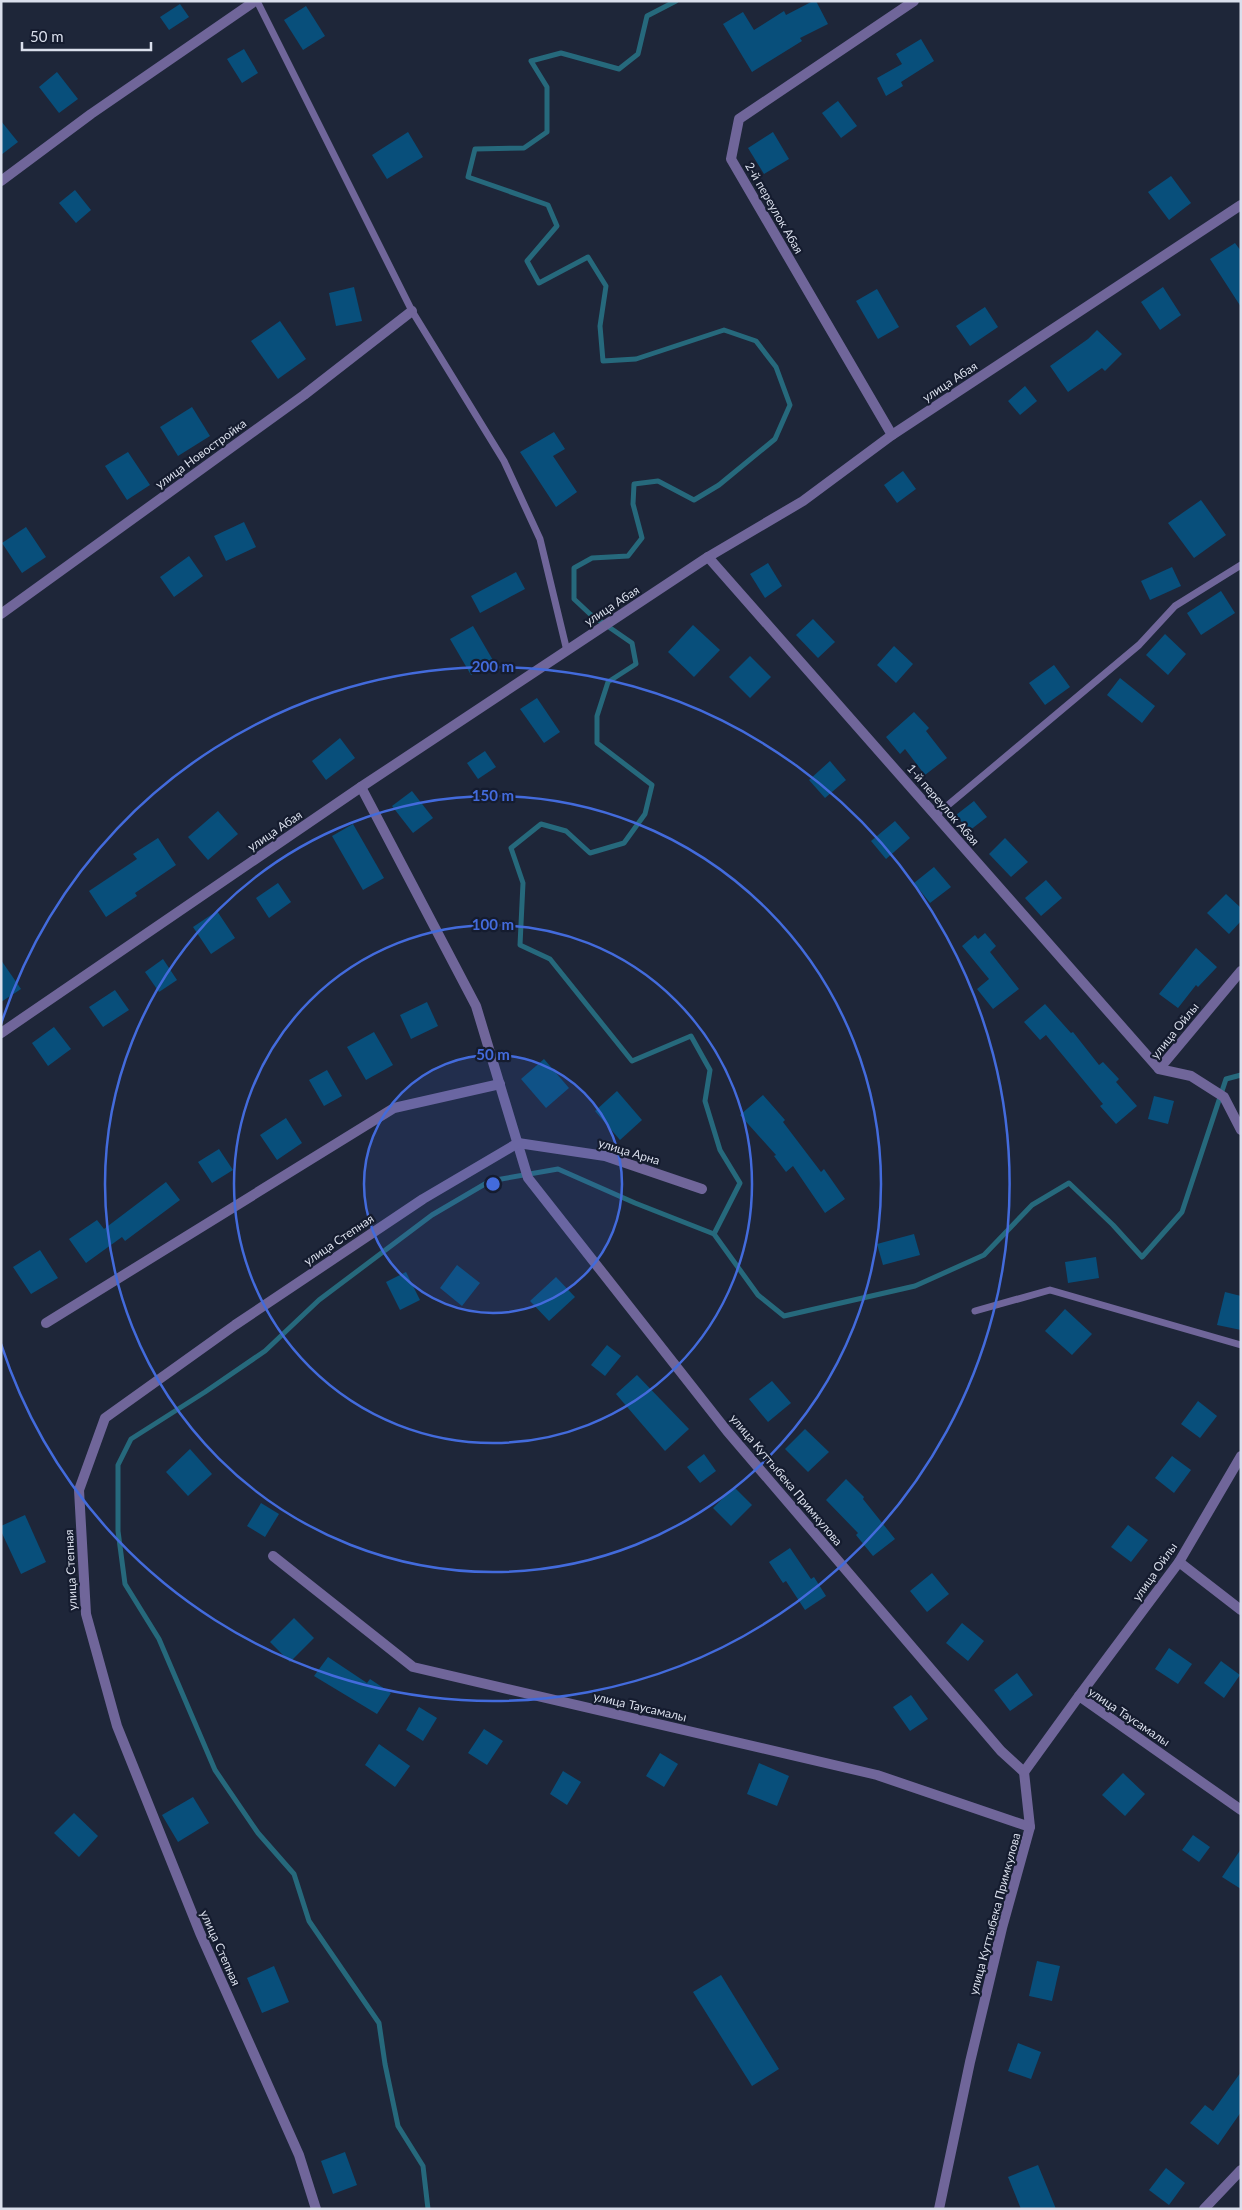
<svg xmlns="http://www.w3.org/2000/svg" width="1242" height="2210" font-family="Lato,sans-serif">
  <rect width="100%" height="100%" fill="#1e2639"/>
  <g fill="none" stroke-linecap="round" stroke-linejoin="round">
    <g stroke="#26697c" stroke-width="5">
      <polyline points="676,1 647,16 638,54 619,69 561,53 531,61 547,87 547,132 524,148 475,149 468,177 548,205 557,226 527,261 539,283 588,257 606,286 600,326 603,361 636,359 724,330 756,341 776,367 790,405 775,439 719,485 694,500 658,481 634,484 633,504 642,538 628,556 592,558 574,568 574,599 590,614 632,643 636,664 608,682 597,716 597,743 652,785 645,814 624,843 590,853 566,831 541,824 511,848 523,883 520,945 550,959 632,1061 691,1036 710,1070 705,1101 720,1150 740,1183 714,1234"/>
      <polyline points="428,2209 423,2166 398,2126 385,2064 379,2023 309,1921 294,1874 258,1833 215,1770 159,1639 125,1584 118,1531 118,1465 131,1439 205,1392 265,1351 319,1300 432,1215 490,1181 558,1169 635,1203 714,1234 758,1295 784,1316 915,1286 984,1255 1032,1205 1069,1183 1113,1225 1142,1257 1182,1212 1226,1079 1241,1075"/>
    </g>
  </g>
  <g fill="#084f7b">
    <polygon points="813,1 816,1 828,24 800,38 802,41 752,72 723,24 743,12 754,30 784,11 786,15"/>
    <polygon points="180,4 189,17 169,30 160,17"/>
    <polygon points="306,6 325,36 303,50 284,20"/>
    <polygon points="921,39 934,61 901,82 903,86 886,96 877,78 902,64 896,54"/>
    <polygon points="244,49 258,73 242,83 227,59"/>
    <polygon points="57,72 78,99 59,113 39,87"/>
    <polygon points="838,101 857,126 841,138 822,113"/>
    <polygon points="1,121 18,142 1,155"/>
    <polygon points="408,132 423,157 387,179 372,155"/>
    <polygon points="773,132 789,159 764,174 748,148"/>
    <polygon points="1171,176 1191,203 1169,220 1148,192"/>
    <polygon points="75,190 91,210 76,223 59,203"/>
    <polygon points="1235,243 1241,251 1241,307 1210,259"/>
    <polygon points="354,287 362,321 336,326 329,293"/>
    <polygon points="1163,287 1181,315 1160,330 1141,302"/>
    <polygon points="877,289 899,327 878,339 856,301"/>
    <polygon points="985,307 998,327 970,346 956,326"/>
    <polygon points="280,321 306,359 278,379 251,341"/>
    <polygon points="1097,330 1122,354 1105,371 1102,368 1068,392 1050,366 1088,339"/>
    <polygon points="1025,386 1037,401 1020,415 1008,401"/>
    <polygon points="192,407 210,436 178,456 160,427"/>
    <polygon points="554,432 565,449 553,456 577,492 556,507 520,452"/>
    <polygon points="128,452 150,485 127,500 105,466"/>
    <polygon points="903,471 916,489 897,503 884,485"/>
    <polygon points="1201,500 1226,535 1194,558 1168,523"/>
    <polygon points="244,522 256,547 226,561 214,536"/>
    <polygon points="26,527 46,557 22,573 2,543"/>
    <polygon points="189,556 203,576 174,597 160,577"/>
    <polygon points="768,563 782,586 765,598 750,574"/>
    <polygon points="1172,567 1181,586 1150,600 1141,581"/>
    <polygon points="516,572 525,589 480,613 471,596"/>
    <polygon points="1221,591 1235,613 1201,635 1187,613"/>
    <polygon points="813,619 835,642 818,658 796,635"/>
    <polygon points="693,625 720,650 694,677 668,652"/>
    <polygon points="473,626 494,662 471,675 450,639"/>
    <polygon points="1165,634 1186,654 1168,675 1146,655"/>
    <polygon points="894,646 913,664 896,683 877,665"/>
    <polygon points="750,656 771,677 750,698 729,677"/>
    <polygon points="1054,665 1070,687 1045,705 1029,683"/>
    <polygon points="1120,678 1155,706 1142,723 1107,695"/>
    <polygon points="537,698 560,732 544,743 520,709"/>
    <polygon points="914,712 929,728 926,731 947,758 925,775 905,749 900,754 886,737"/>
    <polygon points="340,738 355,758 326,780 312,761"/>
    <polygon points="485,751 496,767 478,779 467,763"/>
    <polygon points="830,761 846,780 825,798 809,780"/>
    <polygon points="412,791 433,818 413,833 392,806"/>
    <polygon points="974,801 987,817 969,831 956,815"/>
    <polygon points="218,811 238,834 208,860 188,837"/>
    <polygon points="895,821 910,838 886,859 871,841"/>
    <polygon points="353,824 384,878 363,890 332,836"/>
    <polygon points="158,838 176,865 135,893 137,896 106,917 89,891 137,859 133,854"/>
    <polygon points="1005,838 1028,862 1011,877 989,854"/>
    <polygon points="934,867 951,887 930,903 914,883"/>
    <polygon points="1046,880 1062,898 1041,916 1025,898"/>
    <polygon points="278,883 291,902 269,918 256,898"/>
    <polygon points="1226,894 1241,908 1241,921 1229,934 1207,913"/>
    <polygon points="217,911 235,938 211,954 193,927"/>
    <polygon points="985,933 996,946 990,952 1019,989 993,1009 977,989 989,979 962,946 975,935 978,939"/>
    <polygon points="1196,948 1217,967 1198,987 1196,985 1178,1008 1159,994"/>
    <polygon points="163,959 177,980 159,992 145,972"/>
    <polygon points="1,960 21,989 1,1002"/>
    <polygon points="115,990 129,1010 103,1027 89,1007"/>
    <polygon points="427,1002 438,1026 411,1039 400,1015"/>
    <polygon points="1045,1004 1071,1033 1073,1032 1099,1065 1103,1062 1119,1079 1116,1082 1137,1106 1116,1124 1100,1106 1103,1104 1046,1035 1040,1040 1024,1022"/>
    <polygon points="54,1027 71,1049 48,1066 32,1043"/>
    <polygon points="374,1032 393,1065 366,1080 347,1047"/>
    <polygon points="544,1059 569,1088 546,1108 521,1079"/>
    <polygon points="327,1070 342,1096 324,1106 309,1080"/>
    <polygon points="617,1091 642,1120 620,1140 595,1111"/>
    <polygon points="763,1095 785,1120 783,1122 821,1172 824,1169 845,1199 825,1213 793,1166 786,1172 774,1156 776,1155 740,1115"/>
    <polygon points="1154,1096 1174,1101 1168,1124 1148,1119"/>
    <polygon points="286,1118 302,1143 277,1160 260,1135"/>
    <polygon points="219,1149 233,1170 212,1183 198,1162"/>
    <polygon points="166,1182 180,1200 125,1241 122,1237 86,1263 69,1239 97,1220 104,1229"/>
    <polygon points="914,1234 920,1255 883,1265 877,1244"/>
    <polygon points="40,1250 58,1278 31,1294 13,1267"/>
    <polygon points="1096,1257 1099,1278 1068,1283 1065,1262"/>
    <polygon points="457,1265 480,1283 462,1306 440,1288"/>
    <polygon points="406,1272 420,1300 400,1310 386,1282"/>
    <polygon points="556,1277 575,1297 549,1321 530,1301"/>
    <polygon points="1225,1292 1241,1296 1241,1330 1217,1325"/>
    <polygon points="1065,1309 1092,1334 1072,1355 1045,1331"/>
    <polygon points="607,1345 621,1356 605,1376 591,1365"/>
    <polygon points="637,1375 689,1429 665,1451 616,1394"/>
    <polygon points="772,1381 791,1403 768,1422 749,1399"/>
    <polygon points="1198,1401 1217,1416 1200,1438 1181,1424"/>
    <polygon points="805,1429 829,1452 808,1472 785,1449"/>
    <polygon points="190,1449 212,1474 188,1496 166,1472"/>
    <polygon points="704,1454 716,1471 700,1483 687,1467"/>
    <polygon points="1172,1456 1191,1470 1174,1493 1155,1478"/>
    <polygon points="846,1479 864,1497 863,1499 895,1539 873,1556 856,1535 858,1533 826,1500"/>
    <polygon points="734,1487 752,1505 731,1526 713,1508"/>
    <polygon points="261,1503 279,1514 265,1537 247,1526"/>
    <polygon points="25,1515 46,1562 21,1574 1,1531 1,1526"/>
    <polygon points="1128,1525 1148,1540 1131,1562 1111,1547"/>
    <polygon points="790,1548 811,1579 814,1577 826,1596 805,1610 786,1581 783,1583 769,1562"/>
    <polygon points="932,1573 949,1594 927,1612 910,1591"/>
    <polygon points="294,1618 314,1638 290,1662 270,1642"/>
    <polygon points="962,1623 984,1641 968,1661 946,1643"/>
    <polygon points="1169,1648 1192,1664 1178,1684 1155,1669"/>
    <polygon points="328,1657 367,1683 370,1679 391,1693 377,1714 314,1676"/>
    <polygon points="1221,1661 1240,1675 1224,1698 1204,1683"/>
    <polygon points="1017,1673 1033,1695 1010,1711 994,1690"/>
    <polygon points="911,1695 928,1719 910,1731 893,1707"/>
    <polygon points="419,1707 437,1718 423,1741 406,1730"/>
    <polygon points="484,1729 503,1741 487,1765 468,1753"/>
    <polygon points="379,1744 410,1766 395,1787 365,1765"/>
    <polygon points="660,1753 678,1764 664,1787 646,1776"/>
    <polygon points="759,1763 789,1776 777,1806 747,1794"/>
    <polygon points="563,1771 581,1782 567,1805 550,1794"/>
    <polygon points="1123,1773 1145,1794 1125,1816 1102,1795"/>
    <polygon points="193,1797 209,1823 178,1842 162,1815"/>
    <polygon points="74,1813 98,1836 79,1857 54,1833"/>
    <polygon points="1193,1835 1210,1847 1199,1862 1182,1850"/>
    <polygon points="1241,1849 1241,1889 1222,1877"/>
    <polygon points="1037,1961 1060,1966 1052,2001 1029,1996"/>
    <polygon points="274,1966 289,2002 262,2013 247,1978"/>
    <polygon points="721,1975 779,2069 752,2086 693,1992"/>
    <polygon points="1018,2043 1041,2052 1031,2079 1008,2071"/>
    <polygon points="1241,2072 1241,2112 1218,2145 1190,2123 1205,2105 1213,2111"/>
    <polygon points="345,2152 357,2185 333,2194 321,2161"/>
    <polygon points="1038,2165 1056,2209 1021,2209 1008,2177"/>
    <polygon points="1166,2168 1185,2183 1169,2205 1149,2190"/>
  </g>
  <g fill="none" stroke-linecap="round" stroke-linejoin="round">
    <g stroke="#70669a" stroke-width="7">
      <polyline points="257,1 412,311 504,461 540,539 567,651"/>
      <polyline points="935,816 1139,645 1175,606 1241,565"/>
      <polyline points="975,1311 1050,1290 1241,1345"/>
    </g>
    <g stroke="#70669a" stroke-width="10">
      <polyline points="1,181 91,114 255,1"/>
      <polyline points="892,435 731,159 739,119 914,1"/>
      <polyline points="708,557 1159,1069"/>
      <polyline points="1,614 304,395 412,311"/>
      <polyline points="361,787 476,1006 528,1178 727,1431 1001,1751 1024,1772 1030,1827 1002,1928 970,2062 939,2209"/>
      <polyline points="1241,971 1159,1069 1191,1076 1224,1097 1241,1130"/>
      <polyline points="1,1033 361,787 708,557 803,501 892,435 1241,205"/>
      <polyline points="46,1323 394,1108 500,1084"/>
      <polyline points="273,1556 413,1667 877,1775 1030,1827"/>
      <polyline points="1179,1562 1241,1610"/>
      <polyline points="1079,1696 1179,1562 1241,1456"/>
      <polyline points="1024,1772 1079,1696 1241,1810"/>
      <polyline points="316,2209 299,2155 200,1933 117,1726 86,1614 79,1490 105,1418 235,1325 423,1199 518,1143 605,1156 702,1189"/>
      <polyline points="1204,2209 1241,2170"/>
    </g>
  </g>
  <circle cx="493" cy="1184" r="129" fill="#436bdc" fill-opacity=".12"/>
  <g fill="none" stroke="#436bdc" stroke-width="2.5">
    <circle cx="493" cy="1184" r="129"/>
    <circle cx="493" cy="1184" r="259"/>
    <circle cx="493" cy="1184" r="388"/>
    <path d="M1 1024A517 517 0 1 1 1 1344"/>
  </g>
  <g text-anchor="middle" stroke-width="4.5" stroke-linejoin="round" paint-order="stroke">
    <g font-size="12" fill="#dadfec" stroke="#151c2f">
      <text transform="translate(774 208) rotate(60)" y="4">2-й переулок Абая</text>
      <text transform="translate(950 382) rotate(-33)" y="4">улица Абая</text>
      <text transform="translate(201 454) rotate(-36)" y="4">улица Новостройка</text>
      <text transform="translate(612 606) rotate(-33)" y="4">улица Абая</text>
      <text transform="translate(943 805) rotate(49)" y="4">1-й переулок Абая</text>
      <text transform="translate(275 831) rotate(-34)" y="4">улица Абая</text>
      <text transform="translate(1175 1031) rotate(-51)" y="4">улица Ойлы</text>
      <text transform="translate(629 1152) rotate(17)" y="4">улица Арна</text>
      <text transform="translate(339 1240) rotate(-34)" y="4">улица Степная</text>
      <text transform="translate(786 1480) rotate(50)" y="4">улица Куттыбека Примкулова</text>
      <text transform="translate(71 1570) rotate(-93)" y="4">улица Степная</text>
      <text transform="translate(1155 1572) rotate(-55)" y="4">улица Ойлы</text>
      <text transform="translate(640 1707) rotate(13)" y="4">улица Таусамалы</text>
      <text transform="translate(1129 1717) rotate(34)" y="4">улица Таусамалы</text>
      <text transform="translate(995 1914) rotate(-75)" y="4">улица Куттыбека Примкулова</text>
      <text transform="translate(220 1948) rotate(66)" y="4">улица Степная</text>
    </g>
  </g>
  <circle cx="493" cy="1184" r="8" fill="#436bdc" stroke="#151c2f" stroke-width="2.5"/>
  <g font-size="15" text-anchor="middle" font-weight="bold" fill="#436bdc" stroke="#151c2f" stroke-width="4.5" stroke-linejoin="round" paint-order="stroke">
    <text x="493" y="672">200 m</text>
    <text x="493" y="801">150 m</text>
    <text x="493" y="930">100 m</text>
    <text x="493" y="1060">50 m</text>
  </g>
  <rect width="1242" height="2210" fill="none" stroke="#dadfec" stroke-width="5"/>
  <path d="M22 42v8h129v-8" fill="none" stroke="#dadfec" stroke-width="2.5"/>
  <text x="30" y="42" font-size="15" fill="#dadfec" stroke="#151c2f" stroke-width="4" paint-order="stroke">50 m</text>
</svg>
